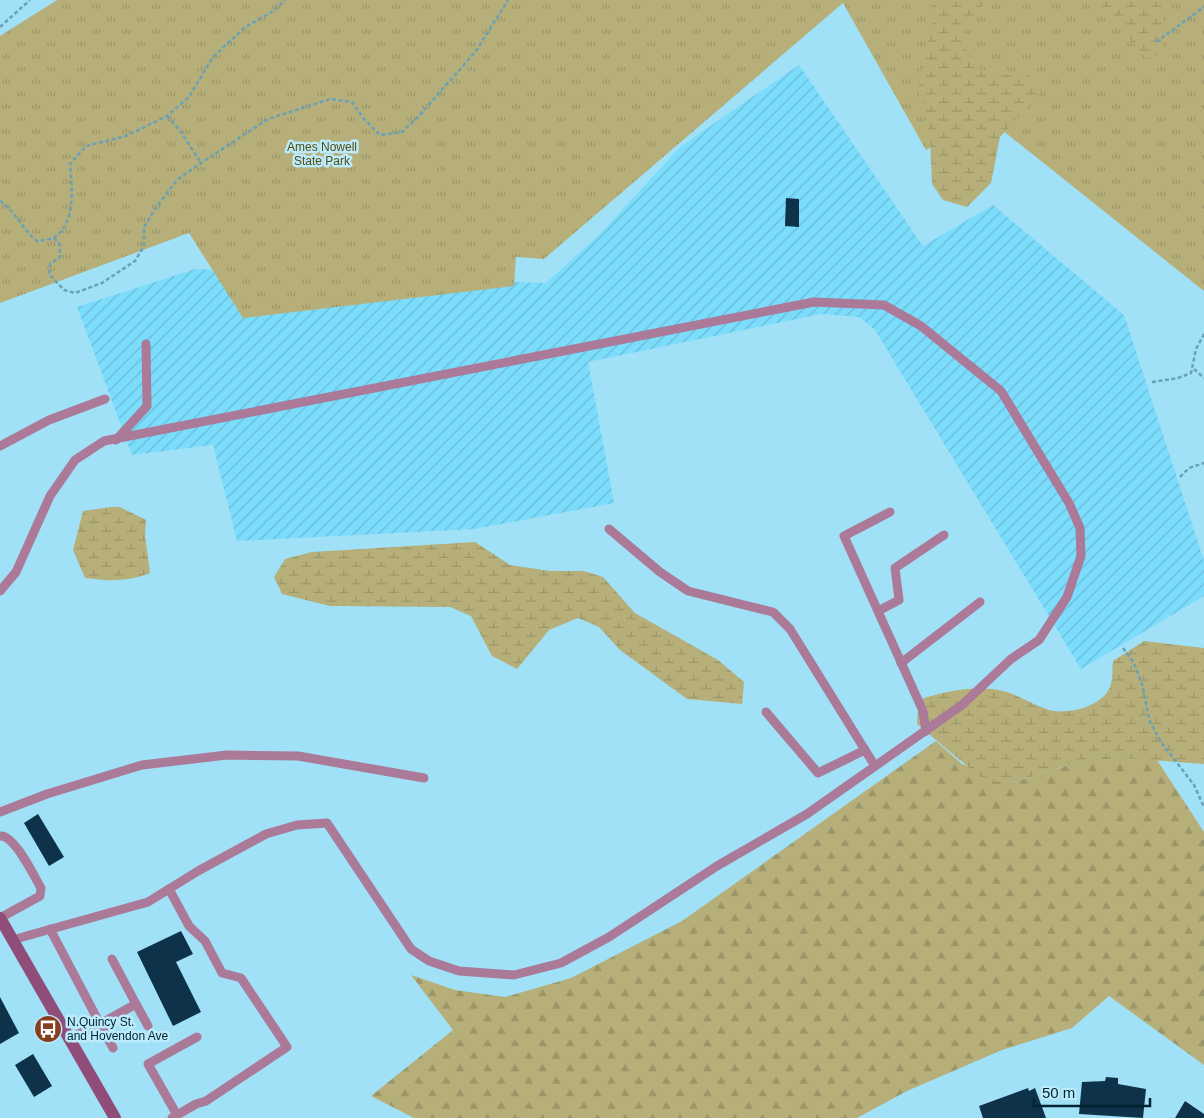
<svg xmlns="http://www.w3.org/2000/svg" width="1204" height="1118" font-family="Helvetica,sans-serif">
  <defs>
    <pattern id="industrial-furrows" width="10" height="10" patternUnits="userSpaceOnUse" patternTransform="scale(1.25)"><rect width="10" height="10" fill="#7cdcfb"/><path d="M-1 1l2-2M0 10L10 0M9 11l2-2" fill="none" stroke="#69bcd7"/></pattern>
    <pattern id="grass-tufts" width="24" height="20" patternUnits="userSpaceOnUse" patternTransform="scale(1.25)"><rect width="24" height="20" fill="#b6af7a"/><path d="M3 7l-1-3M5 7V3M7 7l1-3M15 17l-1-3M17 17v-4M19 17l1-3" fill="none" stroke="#9b966a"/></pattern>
    <pattern id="forest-firs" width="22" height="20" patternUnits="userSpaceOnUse" patternTransform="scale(1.25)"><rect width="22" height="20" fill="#b6af7a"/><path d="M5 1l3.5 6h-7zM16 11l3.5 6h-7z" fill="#9b966a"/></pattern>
    <pattern id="wetland-marsh" width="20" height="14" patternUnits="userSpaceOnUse" patternTransform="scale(1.25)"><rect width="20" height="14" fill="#b6af7a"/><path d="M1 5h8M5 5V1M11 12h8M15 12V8" fill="none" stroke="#9b966a"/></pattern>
  </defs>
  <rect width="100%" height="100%" fill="#a0e1f7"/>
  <polygon fill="url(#industrial-furrows)" points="799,65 923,246 993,205 1124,315 1204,561 1204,596 1081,669 875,330 859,317 821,314 588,362 614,503 474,529 237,541 213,445 132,455 77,307 195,269 546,283 599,235 680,147"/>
  <polygon fill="url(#grass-tufts)" points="57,0 1204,0 1204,291 987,118 926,150 843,3 544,259 516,257 514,286 243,318 189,233 0,303 0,36"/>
  <polygon fill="url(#forest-firs)" points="936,741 962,764 1011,783 1097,756 1157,760 1204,832 1204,1065 1109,996 1072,1028 1002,1050 907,1091 857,1118 414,1118 371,1096 453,1030 411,975 455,990 505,997 571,978 682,921"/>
  <g fill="url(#wetland-marsh)">
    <path d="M932,0H988C977,11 962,27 965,44C966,52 972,60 974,67L995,74H1029L1039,95L1000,137L991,183L967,207L943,200L932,184L930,136L920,94L919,78L931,31L934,13Z"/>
    <polygon points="1097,0 1163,0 1164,46 1159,55 1146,58"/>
    <path d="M111,507H120L146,520L145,535L150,573C128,582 108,581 85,578L73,550L83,511Z"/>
    <polygon points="475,542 510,565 550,571 584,571 603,577 635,613 718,660 744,682 742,704 687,699 620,650 599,627 578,618 549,630 517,669 492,656 471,616 450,607 330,606 282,594 274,577 285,559 312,552"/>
    <path d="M1144,641L1204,648V764L1097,756L1011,783L985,781L917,724L919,700C944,691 976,685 1003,691C1019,695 1033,705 1049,710C1067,715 1102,707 1110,687C1113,680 1112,669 1113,661Z"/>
  </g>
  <g fill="#0d324a">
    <polygon points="786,198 799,199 799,227 785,226"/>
    <polygon points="38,814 64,857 49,866 24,823"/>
    <polygon points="181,931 193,954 176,962 201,1012 173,1026 137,952"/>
    <polygon points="0,997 19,1033 0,1044"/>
    <polygon points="33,1054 52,1086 34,1097 15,1065"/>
    <polygon points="1106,1077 1118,1078 1118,1084 1146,1089 1143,1118 1079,1114 1082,1082 1105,1081"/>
    <polygon points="1028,1088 1029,1091 1035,1088 1046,1118 983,1118 979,1106"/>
    <polygon points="1185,1101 1204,1114 1204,1118 1175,1118"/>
  </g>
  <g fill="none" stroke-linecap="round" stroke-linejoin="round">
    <g stroke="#6aa1b4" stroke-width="2.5" stroke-dasharray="4 2.5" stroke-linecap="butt">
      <polyline points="0,27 30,0"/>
      <polyline points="1156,42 1204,7"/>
      <polyline points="167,116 181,132 201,163"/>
      <path d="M0,201C16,212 22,229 37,241C43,240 51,240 56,236C76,222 72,185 70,164L86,146L126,136L167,116L189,97L213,57L244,28L275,10L285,0"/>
      <polyline points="54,238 60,245 60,257 50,264 49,274 64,290 75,293 102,283 135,261 144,246 144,227 155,209 177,180 201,163 268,119 330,99 352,102 364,119 380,135 402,132 418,117 476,51 508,0"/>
      <polyline points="1194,369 1204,378"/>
      <polyline points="1152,382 1178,378 1191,373 1196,349 1204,334"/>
      <polyline points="1180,477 1189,468 1204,463"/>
      <polyline points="1123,648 1134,663 1142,684 1150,722 1161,742 1194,785 1204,807"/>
    </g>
    <g stroke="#aa7a98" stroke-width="9">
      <polyline points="116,440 147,406 146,344"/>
      <polyline points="0,446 49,420 105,399"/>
      <polyline points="890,512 844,536 923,711 926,731"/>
      <polyline points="609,529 660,572 688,591 773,612 790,629 875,766"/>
      <polyline points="0,591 16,572 50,496 75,460 104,441 814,302 884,305 921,326 1001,391 1069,503 1080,528 1081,556 1067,597 1039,640 1011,659 962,705 807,814 717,866 609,937 561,963 514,975 459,971 429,961 411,949 327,823 297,825 266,834 198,871 148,902 12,940"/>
      <polyline points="878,611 899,600 895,568 944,535"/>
      <polyline points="901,663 980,602"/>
      <polyline points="766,712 818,773 865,750"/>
      <polyline points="0,812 47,794 142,765 227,755 298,756 424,778"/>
      <path d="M0,836C14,834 34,876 41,888L40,896L0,918"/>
      <polyline points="169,889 189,926 205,941 222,973 241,978 287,1047 206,1101 196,1104 172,1118"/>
      <polyline points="50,929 100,1024 69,1038"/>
      <polyline points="112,959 136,1004 100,1024 113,1048"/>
      <polyline points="136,1004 148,1026"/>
      <polyline points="177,1115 148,1064 197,1037"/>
    </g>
    <polyline stroke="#914d7a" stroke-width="12" points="0,918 115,1118"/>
  </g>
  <defs>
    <g id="bus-disc" transform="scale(1.4375)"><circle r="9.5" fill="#863e21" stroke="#bcebfc"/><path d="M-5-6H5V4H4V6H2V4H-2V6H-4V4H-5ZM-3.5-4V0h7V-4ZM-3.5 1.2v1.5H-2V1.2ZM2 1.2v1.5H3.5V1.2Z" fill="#fff"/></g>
  </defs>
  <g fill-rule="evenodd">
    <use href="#bus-disc" x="48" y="1029"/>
  </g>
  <g text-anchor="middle" stroke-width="5" stroke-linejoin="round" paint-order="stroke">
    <g font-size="12" fill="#544c10" stroke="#bcebfc">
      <text x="322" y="151">Ames Nowell<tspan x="322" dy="14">State Park</tspan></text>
    </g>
    <g font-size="12" fill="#00232e" stroke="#bcebfc" text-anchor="start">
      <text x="67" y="1026">N.Quincy St.<tspan x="67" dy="14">and Hovendon Ave</tspan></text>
    </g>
  </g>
  <path d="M1034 1098v8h116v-8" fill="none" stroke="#00232e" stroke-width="2.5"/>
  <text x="1042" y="1098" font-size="15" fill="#00232e" stroke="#bcebfc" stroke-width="4" paint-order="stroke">50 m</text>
</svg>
